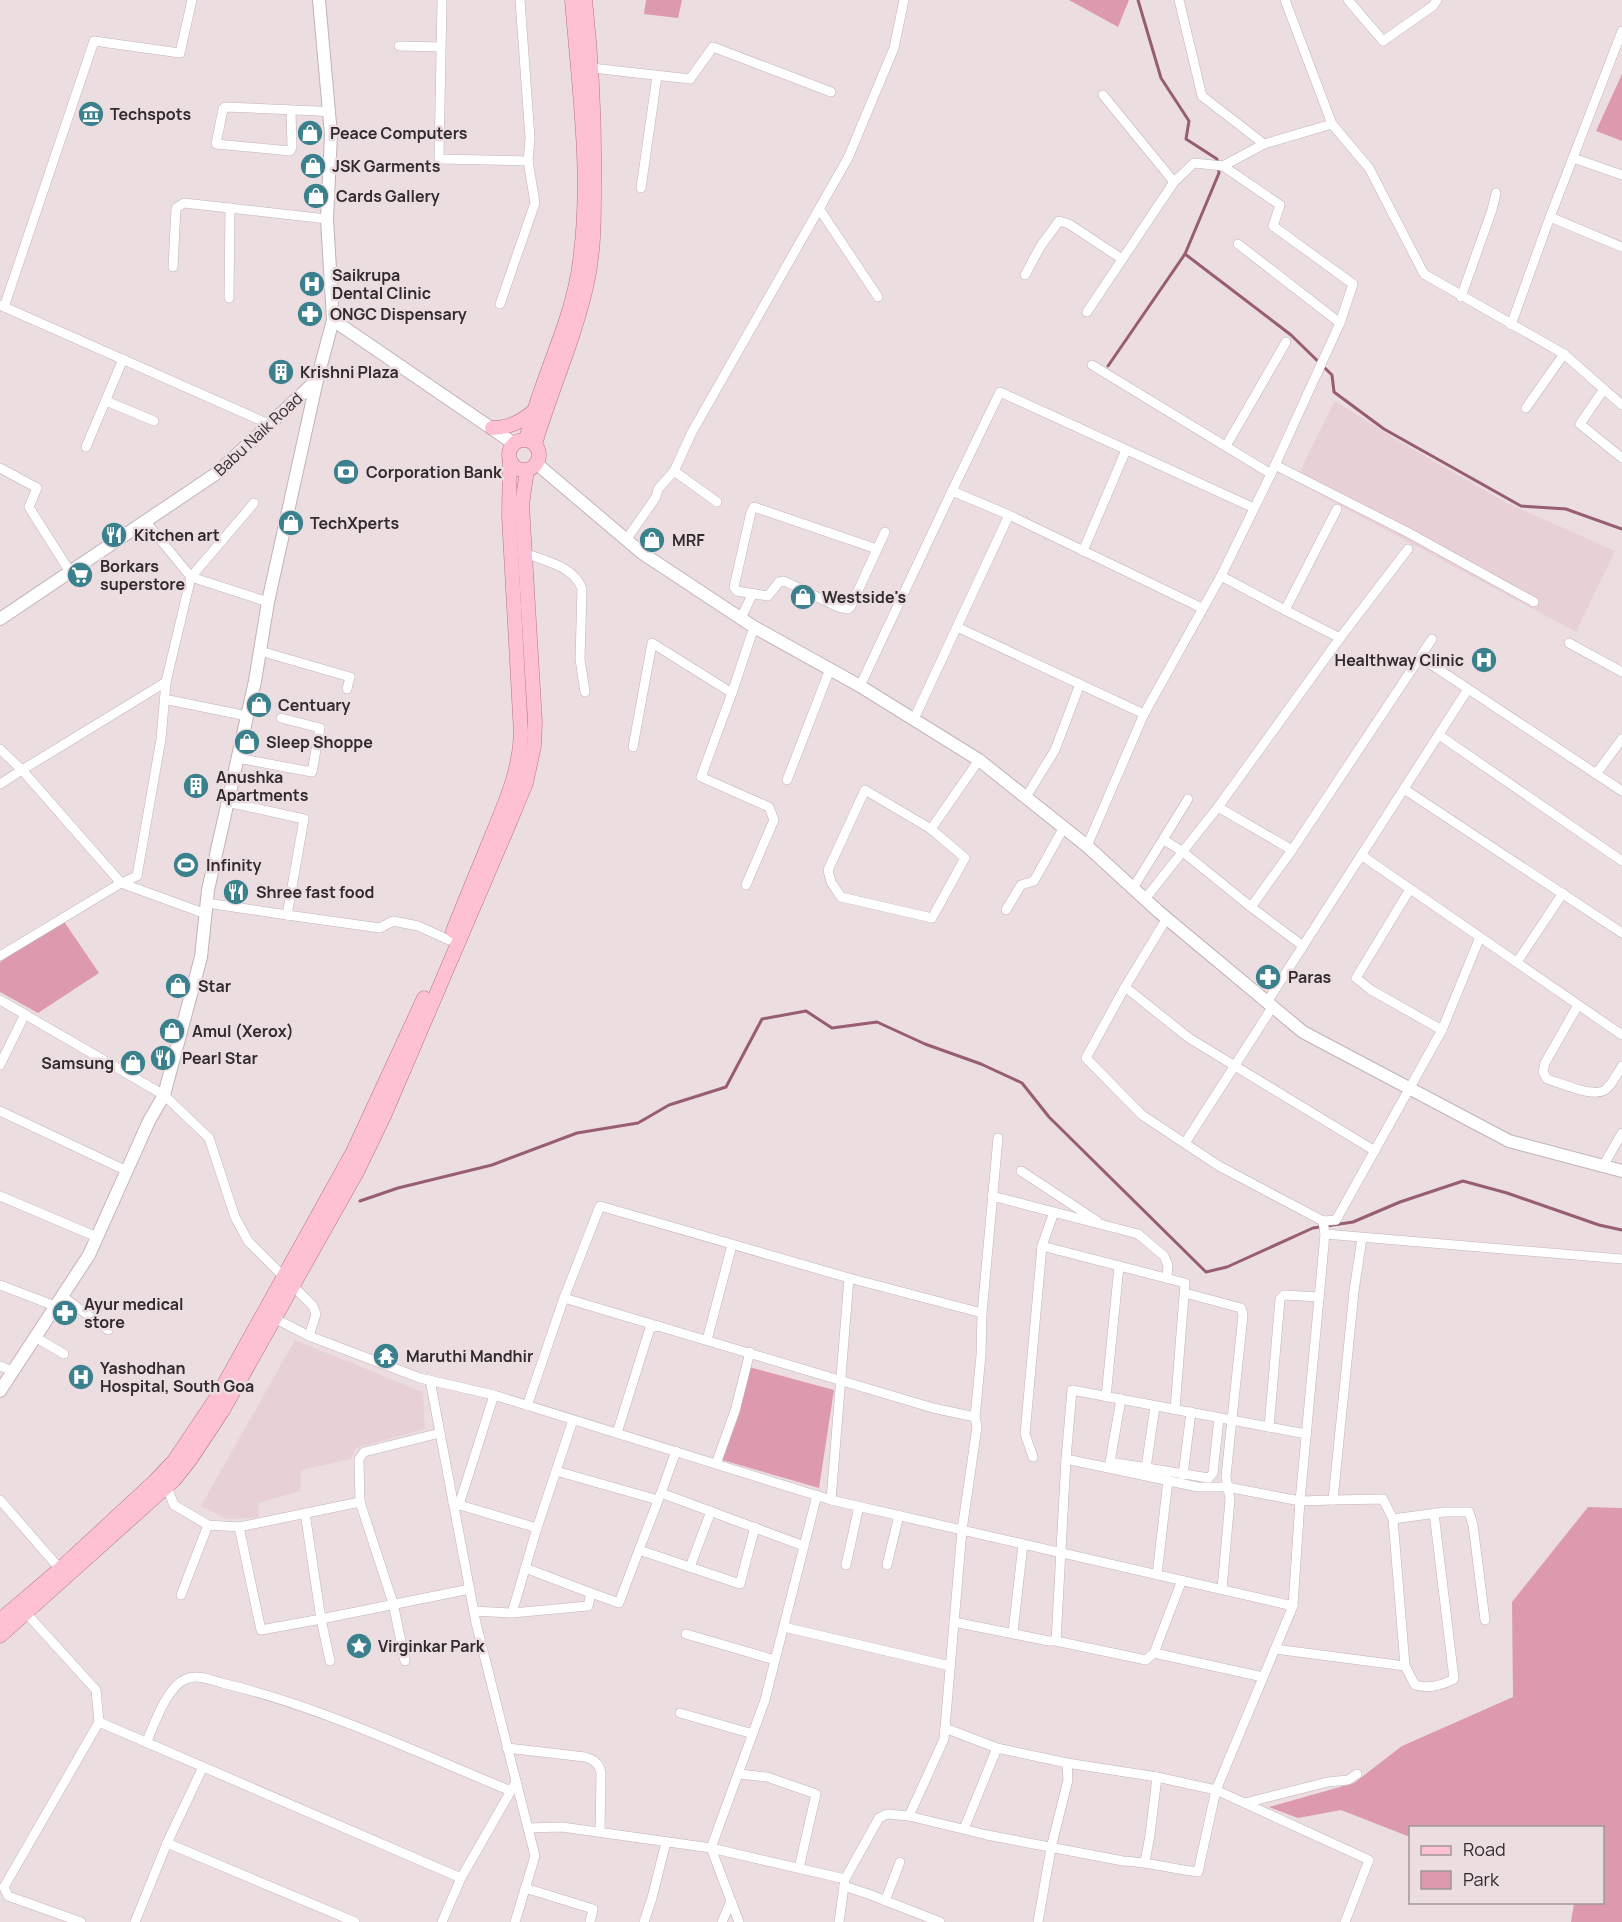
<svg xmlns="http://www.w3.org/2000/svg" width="1622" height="1922" font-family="Manrope,sans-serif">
  <rect width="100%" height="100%" fill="#ecdde1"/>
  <g fill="#e8d0d7">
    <polygon points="1335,401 1402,443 1507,503 1615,551 1576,632 1295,481"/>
    <polygon points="295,1340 423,1392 425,1429 356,1448 351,1459 301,1470 300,1491 258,1503 259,1518 227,1519 201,1506"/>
  </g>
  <g fill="#dd9aae">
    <polygon points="646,0 682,0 678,18 644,14"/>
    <polygon points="1069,0 1129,0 1118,27"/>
    <polygon points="1622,74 1622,141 1596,131"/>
    <polygon points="63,920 99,973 38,1013 0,992 0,962"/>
    <polygon points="749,1367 834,1390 819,1488 722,1460"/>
    <polygon points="1588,1507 1622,1508 1622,1922 1571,1922 1574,1903 1602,1902 1602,1828 1410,1828 1410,1837 1341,1810 1298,1818 1269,1807 1354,1783 1402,1746 1513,1697 1512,1602"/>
  </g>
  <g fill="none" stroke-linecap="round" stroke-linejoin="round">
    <g stroke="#965e70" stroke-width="3">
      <polyline points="1185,254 1291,335 1332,375 1334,392 1384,429 1521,506 1566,509 1622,529"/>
      <polyline points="1108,366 1185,254 1219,173 1217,159 1186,139 1189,121 1161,78 1138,0"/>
      <polyline points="360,1201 398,1188 492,1165 577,1133 638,1123 669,1105 726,1087 762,1019 806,1011 832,1028 877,1022 925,1044 981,1064 1022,1083 1049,1117 1206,1272 1227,1267 1313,1228 1353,1222 1400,1202 1463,1181 1507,1193 1599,1225 1622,1230"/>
    </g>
    <g stroke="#c1b3b7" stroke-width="10">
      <g id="street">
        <polyline points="442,0 439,159 528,161 530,138 520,0"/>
        <polyline points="1179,0 1202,96 1264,144"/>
        <polyline points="1285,0 1332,124 1369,168 1424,274 1564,354 1622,405"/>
        <polyline points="1348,0 1383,41 1433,6 1437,0"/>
        <polyline points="1622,31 1550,217 1622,247"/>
        <polyline points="399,46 440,47"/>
        <polyline points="592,68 690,79 713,47 831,92"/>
        <polyline points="1103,95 1174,182 1194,163 1223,166 1264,144 1332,124"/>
        <polyline points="291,110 292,147 290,151 216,144 223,109 225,107 317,111 329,112"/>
        <polyline points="1573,158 1622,175"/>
        <polyline points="1223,166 1280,205 1273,226 1353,284 1340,323 1271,474"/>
        <polyline points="641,188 657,76"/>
        <polyline points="820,210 878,297"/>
        <polyline points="1238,244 1340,323"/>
        <polyline points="173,267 176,208 184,203 327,219"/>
        <polyline points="1025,275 1040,247 1059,221 1069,224 1122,259"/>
        <polyline points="1461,297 1492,210 1496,193"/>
        <polyline points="229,298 230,208"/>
        <polyline points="500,304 535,203 528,161"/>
        <polyline points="0,305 269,424"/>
        <polyline points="4,307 94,41 180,53 192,0"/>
        <polyline points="1087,312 1174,182"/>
        <polyline points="1511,325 1550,217"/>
        <polyline points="1092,365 1271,474 1221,576 1285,610"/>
        <polyline points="1604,389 1580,424 1622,458"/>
        <polyline points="106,401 154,421"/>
        <polyline points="1526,408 1564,354"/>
        <polyline points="1226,446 1286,342"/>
        <polyline points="86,447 123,359"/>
        <polyline points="1275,465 1409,533 1534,602"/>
        <polyline points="0,468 37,488 29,507 70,572"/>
        <polyline points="674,471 717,502"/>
        <polyline points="952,491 1000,392 1254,508"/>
        <polyline points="1337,509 1285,610 1340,638"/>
        <polyline points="145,521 191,577 268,602"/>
        <polyline points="626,540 656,497 658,489 674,471 692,432 848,158 894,48 904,0"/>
        <polyline points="877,549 754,507 751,512 734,587 737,591 768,596 779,582 784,581 838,607 848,609 851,606 885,532"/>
        <polyline points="1083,551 1126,450"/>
        <path d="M524,553C545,561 574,566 582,589L580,659L585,692"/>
        <polyline points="741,618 752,595"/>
        <polyline points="957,627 1144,714 1221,576"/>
        <polyline points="1569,643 1622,672"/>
        <polyline points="260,651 350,677 347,689"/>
        <polyline points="1420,657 1622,791"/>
        <polyline points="860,686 952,491 1009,515 1202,608"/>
        <polyline points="164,699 247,716"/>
        <polyline points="914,719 1009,515"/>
        <polyline points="1439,735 1622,861"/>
        <polyline points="633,747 652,643 732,693"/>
        <polyline points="0,749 22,770 0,784"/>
        <polyline points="237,758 312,772 320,728 281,718"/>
        <polyline points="1596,774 1622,739"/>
        <polyline points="787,780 830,669"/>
        <polyline points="1404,789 1622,933"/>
        <polygon points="865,790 931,829 965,858 932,918 841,897 831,882 828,870"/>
        <polyline points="1026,797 1055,750 1080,684"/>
        <polyline points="1218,807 1292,850 1432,639"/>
        <polyline points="931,829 979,760"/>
        <polyline points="1164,840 1183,852 1251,907 1292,850"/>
        <polyline points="1087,846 1144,714"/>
        <polyline points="1361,855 1622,1035"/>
        <polyline points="121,883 137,876 161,739 166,682"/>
        <polyline points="121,883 206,914"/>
        <polyline points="746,885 774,820 769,807 701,777 732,693 754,627"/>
        <polyline points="1133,888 1188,799"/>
        <polyline points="1410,889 1356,978 1371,990 1442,1030"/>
        <polyline points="1145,899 1218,807 1340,638 1408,549"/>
        <polyline points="207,903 287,915 304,819 227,802"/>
        <polyline points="1251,907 1303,946"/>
        <polyline points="1006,910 1021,885 1034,881 1064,827"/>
        <polyline points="287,915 380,928 393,921 418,926 449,940"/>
        <polyline points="1167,918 1125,987 1086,1058 1142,1115 1219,1166 1323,1221"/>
        <polyline points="1480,937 1442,1030 1336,1220 1323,1221 1325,1234 1622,1259"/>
        <polyline points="0,956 121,883 22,770 166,682 191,577 254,503"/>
        <polyline points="1517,962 1563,893"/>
        <polyline points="1125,987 1189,1038 1375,1151"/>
        <polyline points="0,1000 164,1095 209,1138 235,1217 248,1241 313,1306 316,1314 309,1336"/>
        <polyline points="1267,1002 1468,689"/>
        <path d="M1578,1005L1545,1063L1543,1072L1547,1079C1561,1083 1595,1099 1606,1089C1613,1084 1617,1073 1622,1066"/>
        <polyline points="0,1065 25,1014"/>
        <polyline points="0,1111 127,1171"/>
        <polyline points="1185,1143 1273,1006"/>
        <polyline points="1603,1166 1622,1133"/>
        <polyline points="1021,1171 1097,1221"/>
        <polyline points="0,1196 97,1237"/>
        <polyline points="992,1196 1138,1234 1164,1256 1168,1265 1167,1278"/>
        <polyline points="1325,1234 1300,1501 1333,1500 1354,1291 1362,1238"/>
        <polyline points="1042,1246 1185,1283 1175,1409"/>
        <polyline points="0,1285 55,1306"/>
        <polyline points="1185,1293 1241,1308 1243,1315 1226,1476 1230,1500 1222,1589"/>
        <polyline points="62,1296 108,1330"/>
        <polyline points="564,1298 933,1408 975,1417"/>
        <polyline points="274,1318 309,1336 420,1378 494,1395 831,1500 1293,1606"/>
        <polyline points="35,1337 64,1354"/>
        <polyline points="707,1340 732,1245"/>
        <polyline points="0,1366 13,1371"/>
        <polyline points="430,1380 476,1623 535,1856 515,1922"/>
        <polyline points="1106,1397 1119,1266"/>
        <polyline points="1121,1399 1110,1462 1209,1478 1213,1473 1219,1418"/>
        <polyline points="527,1406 564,1298 600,1206 849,1278 982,1313 998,1138"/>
        <polyline points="573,1420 556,1471 658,1500"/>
        <polyline points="1269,1427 1280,1299 1284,1295 1319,1297"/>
        <polyline points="617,1433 650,1328 659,1326"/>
        <polyline points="676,1451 661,1493 804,1546"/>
        <polyline points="1033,1457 1025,1434 1042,1246 1054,1212"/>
        <polyline points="716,1464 735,1411 750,1352"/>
        <polyline points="1146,1468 1155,1406"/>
        <polyline points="1183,1475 1191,1412"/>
        <polyline points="167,1487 174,1505 208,1525 181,1595"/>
        <polyline points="661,1493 639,1550 740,1584 755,1527"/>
        <polyline points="0,1500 60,1569"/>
        <polyline points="831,1500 849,1278"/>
        <path d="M1333,1500L1383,1499L1393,1519L1405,1666L1415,1685C1428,1689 1443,1685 1454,1679L1434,1513"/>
        <polyline points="360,1502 393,1603 405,1661"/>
        <polyline points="453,1503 537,1528 556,1471"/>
        <polyline points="459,1505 494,1395"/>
        <polyline points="305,1513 321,1619 261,1630 239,1527 360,1502 359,1459 364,1452 440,1433"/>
        <polyline points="1393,1519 1444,1512 1469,1512 1473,1525 1485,1620"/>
        <polyline points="208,1525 239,1527"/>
        <polyline points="846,1565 859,1506"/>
        <polyline points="887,1565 899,1515"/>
        <polyline points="690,1567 711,1511"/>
        <polyline points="1157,1575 1168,1480"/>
        <polyline points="1182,1580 1154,1653 1263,1677"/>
        <polyline points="591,1593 619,1603 639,1550"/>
        <polyline points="474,1611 512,1613 537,1528"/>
        <polyline points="26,1613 96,1690 99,1722 4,1887 8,1896 81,1922"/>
        <polyline points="512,1613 588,1606 591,1593 525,1568"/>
        <polyline points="954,1622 1049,1641 1056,1641 1146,1660 1154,1653"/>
        <polyline points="784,1627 950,1666"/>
        <polyline points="1013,1632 1023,1544"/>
        <polyline points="686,1634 775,1660"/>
        <polyline points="1056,1641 1066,1459"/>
        <polyline points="1275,1649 1405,1666"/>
        <polyline points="330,1661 321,1619 470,1589"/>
        <polyline points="680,1713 753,1734"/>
        <polyline points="99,1722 461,1878 516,1782"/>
        <polyline points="945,1728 997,1748 1067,1763 1157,1777 1216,1790 1369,1860 1345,1922"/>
        <path d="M146,1743C154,1725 167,1686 186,1679C197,1674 211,1680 222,1683C322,1707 416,1752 511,1791"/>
        <path d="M507,1748L585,1757C594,1760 599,1763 601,1773L600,1832"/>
        <polyline points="739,1774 767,1777 816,1794 799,1868"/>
        <polyline points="1245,1803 1328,1782 1348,1780 1357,1774"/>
        <polyline points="909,1816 944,1739 962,1530 977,1427 975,1417 981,1355 982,1313"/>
        <polyline points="528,1828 562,1827 711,1848 845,1879"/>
        <polyline points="964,1829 997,1748"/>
        <polyline points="167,1843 355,1922"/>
        <polyline points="1145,1862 1150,1835 1157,1777"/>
        <polyline points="844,1886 871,1895 940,1922"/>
        <polyline points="525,1888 593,1909 590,1922"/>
        <polyline points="885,1901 900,1862"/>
        <polyline points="135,1922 167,1843 203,1767"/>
        <polyline points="442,1922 461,1878"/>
        <polyline points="644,1922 652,1898 666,1842"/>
        <polyline points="722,1922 731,1901"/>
        <polyline points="739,1922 711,1848 765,1700 817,1495"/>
        <path d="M839,1922L845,1879L879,1818L887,1814L909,1816L987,1835L1123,1861C1148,1862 1172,1869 1198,1872L1216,1790L1293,1606L1300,1501L1227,1487H1198L1066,1459L1072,1390L1306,1434"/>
        <polyline points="1038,1922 1051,1848 1068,1780 1067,1763"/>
      </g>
    </g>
    <g stroke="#c1b3b7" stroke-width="14">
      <g id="secondary">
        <polyline points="333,320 513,443"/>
        <polyline points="537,464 642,553 754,627 860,686 979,760 1087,846 1159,912 1303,1032 1509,1141 1622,1171"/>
        <polyline points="0,619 217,473 317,380 333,320 327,219 331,135 319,0"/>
        <polyline points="0,1391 89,1255 149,1121 164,1095 201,957 208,890 255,681 268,602 317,380"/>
      </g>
    </g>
    <g stroke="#b67287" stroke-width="15">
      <g id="primary">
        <path d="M492,428C510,428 522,421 535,410"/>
        <circle cx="524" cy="455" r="15"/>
        <path d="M526,440C539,383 568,331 578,274C593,184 579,90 572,0"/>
        <path d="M535,444C551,390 575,338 587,283C594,252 594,219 594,187C595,124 592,63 585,0"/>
        <path d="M453,931C465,900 478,870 490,840C505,803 519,774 521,734L509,516L510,460"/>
        <polyline points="0,1620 60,1569 154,1482 174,1461 217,1397 353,1152 424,998"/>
        <polyline points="0,1636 174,1480 190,1460 223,1410 358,1170 384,1116 507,829 526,783 534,746 535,722 522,505 527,470"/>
      </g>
    </g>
    <use href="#street" stroke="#fff" stroke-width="9"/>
    <use href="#secondary" stroke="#fff" stroke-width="12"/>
    <use href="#primary" stroke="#fec1d4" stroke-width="14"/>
  </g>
  <defs>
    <g id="museum-disc" transform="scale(1.35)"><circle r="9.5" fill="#3b818d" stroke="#ecdde1"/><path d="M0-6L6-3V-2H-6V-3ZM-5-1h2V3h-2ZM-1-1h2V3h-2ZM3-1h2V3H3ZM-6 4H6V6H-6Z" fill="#fff"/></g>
    <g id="shop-disc" transform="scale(1.35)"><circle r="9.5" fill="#3b818d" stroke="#ecdde1"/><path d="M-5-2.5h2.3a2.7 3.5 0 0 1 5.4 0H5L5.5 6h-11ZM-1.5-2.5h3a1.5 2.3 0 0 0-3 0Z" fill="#fff"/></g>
    <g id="hospital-disc" transform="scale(1.35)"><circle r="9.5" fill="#3b818d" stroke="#ecdde1"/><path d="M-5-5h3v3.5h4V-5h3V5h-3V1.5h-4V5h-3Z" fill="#fff"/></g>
    <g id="pharmacy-disc" transform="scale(1.35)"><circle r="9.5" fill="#3b818d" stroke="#ecdde1"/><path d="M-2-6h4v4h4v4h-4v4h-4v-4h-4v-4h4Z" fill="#fff"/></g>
    <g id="building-disc" transform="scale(1.35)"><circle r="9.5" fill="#3b818d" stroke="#ecdde1"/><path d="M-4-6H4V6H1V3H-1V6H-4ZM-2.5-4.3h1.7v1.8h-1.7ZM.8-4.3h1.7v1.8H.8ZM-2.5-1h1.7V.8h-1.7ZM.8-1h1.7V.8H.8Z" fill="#fff"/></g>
    <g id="bank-disc" transform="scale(1.35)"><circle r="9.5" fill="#3b818d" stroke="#ecdde1"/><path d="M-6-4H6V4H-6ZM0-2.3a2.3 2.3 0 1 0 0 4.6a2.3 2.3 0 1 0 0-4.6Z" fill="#fff"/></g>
    <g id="restaurant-disc" transform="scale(1.35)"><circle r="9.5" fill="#3b818d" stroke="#ecdde1"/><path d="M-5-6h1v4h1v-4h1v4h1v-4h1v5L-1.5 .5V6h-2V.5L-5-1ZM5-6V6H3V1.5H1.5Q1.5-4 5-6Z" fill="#fff"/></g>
    <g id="supermarket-disc" transform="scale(1.35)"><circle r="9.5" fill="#3b818d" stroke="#ecdde1"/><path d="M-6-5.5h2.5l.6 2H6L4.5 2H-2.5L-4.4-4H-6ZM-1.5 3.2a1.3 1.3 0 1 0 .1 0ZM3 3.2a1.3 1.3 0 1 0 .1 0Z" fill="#fff"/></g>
    <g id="stadium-disc" transform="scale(1.35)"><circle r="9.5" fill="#3b818d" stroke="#ecdde1"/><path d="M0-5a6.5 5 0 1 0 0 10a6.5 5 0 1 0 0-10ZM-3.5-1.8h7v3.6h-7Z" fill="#fff"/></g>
    <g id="temple-disc" transform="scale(1.35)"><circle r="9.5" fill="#3b818d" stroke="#ecdde1"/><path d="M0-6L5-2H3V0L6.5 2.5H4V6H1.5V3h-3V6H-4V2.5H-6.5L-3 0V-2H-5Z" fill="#fff"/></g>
    <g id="sight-disc" transform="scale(1.35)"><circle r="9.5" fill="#3b818d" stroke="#ecdde1"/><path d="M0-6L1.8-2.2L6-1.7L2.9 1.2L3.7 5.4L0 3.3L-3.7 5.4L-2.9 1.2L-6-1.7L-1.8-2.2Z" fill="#fff"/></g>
  </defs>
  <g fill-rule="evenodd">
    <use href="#museum-disc" x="91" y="114"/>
    <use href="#shop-disc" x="310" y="133"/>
    <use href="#shop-disc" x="313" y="166"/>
    <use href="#shop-disc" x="316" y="196"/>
    <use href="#hospital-disc" x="312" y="284"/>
    <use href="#pharmacy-disc" x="310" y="314"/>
    <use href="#building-disc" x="281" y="372"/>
    <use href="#bank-disc" x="346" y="472"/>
    <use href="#shop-disc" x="291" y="523"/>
    <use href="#restaurant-disc" x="114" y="535"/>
    <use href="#shop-disc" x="652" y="540"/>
    <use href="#supermarket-disc" x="80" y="575"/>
    <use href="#shop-disc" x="803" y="597"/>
    <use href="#hospital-disc" x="1484" y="660"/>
    <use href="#shop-disc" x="259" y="705"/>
    <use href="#shop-disc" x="247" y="742"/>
    <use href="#building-disc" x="196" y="786"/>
    <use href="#stadium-disc" x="186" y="865"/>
    <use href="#restaurant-disc" x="236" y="892"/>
    <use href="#pharmacy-disc" x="1268" y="977"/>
    <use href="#shop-disc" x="178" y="986"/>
    <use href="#shop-disc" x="172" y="1031"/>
    <use href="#restaurant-disc" x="163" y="1058"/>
    <use href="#shop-disc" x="133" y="1063"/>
    <use href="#pharmacy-disc" x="65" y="1313"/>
    <use href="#temple-disc" x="386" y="1356"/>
    <use href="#hospital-disc" x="81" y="1377"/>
    <use href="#sight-disc" x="359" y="1646"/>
  </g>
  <g text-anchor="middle" stroke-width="5" stroke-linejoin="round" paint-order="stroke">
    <g font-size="16" font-weight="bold" fill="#312b2d" stroke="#ecdde1" text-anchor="start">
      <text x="110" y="120">Techspots</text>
      <text x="330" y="139">Peace Computers</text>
      <text x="332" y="172">JSK Garments</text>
      <text x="336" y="202">Cards Gallery</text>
      <text x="332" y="281">Saikrupa<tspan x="332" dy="18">Dental Clinic</tspan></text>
      <text x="330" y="320">ONGC Dispensary</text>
      <text x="300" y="378">Krishni Plaza</text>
      <text x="366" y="478">Corporation Bank</text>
      <text x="310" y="529">TechXperts</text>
      <text x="134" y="541">Kitchen art</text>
      <text x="672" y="546">MRF</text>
      <text x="100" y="572">Borkars<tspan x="100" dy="18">superstore</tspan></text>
      <text x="822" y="603">Westside's</text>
      <text x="1464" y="666" text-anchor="end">Healthway Clinic</text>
      <text x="278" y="711">Centuary</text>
      <text x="266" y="748">Sleep Shoppe</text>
      <text x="216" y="783">Anushka<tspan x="216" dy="18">Apartments</tspan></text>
      <text x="206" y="871">Infinity</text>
      <text x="256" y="898">Shree fast food</text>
      <text x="1288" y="983">Paras</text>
      <text x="198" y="992">Star</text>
      <text x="192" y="1037">Amul (Xerox)</text>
      <text x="182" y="1064">Pearl Star</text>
      <text x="114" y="1069" text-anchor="end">Samsung</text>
      <text x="84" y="1310">Ayur medical<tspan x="84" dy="18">store</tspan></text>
      <text x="406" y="1362">Maruthi Mandhir</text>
      <text x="100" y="1374">Yashodhan<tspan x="100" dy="18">Hospital, South Goa</tspan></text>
      <text x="378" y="1652">Virginkar Park</text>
    </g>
    <g font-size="16" fill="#312b2d" stroke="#ecdde1">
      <text transform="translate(258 434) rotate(-43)" y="6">Babu Naik Road</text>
    </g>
  </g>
  <rect x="1409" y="1826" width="195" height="78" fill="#ecdde1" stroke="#a19699" stroke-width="1.5"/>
  <rect x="1421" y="1846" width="30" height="9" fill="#fec1d4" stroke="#a19699" stroke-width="1.5"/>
  <text x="1463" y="1856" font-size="18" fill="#312b2d">Road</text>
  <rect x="1421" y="1871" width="30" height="18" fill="#dd9aae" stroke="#a19699" stroke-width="1.5"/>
  <text x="1463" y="1886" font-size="18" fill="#312b2d">Park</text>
</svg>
